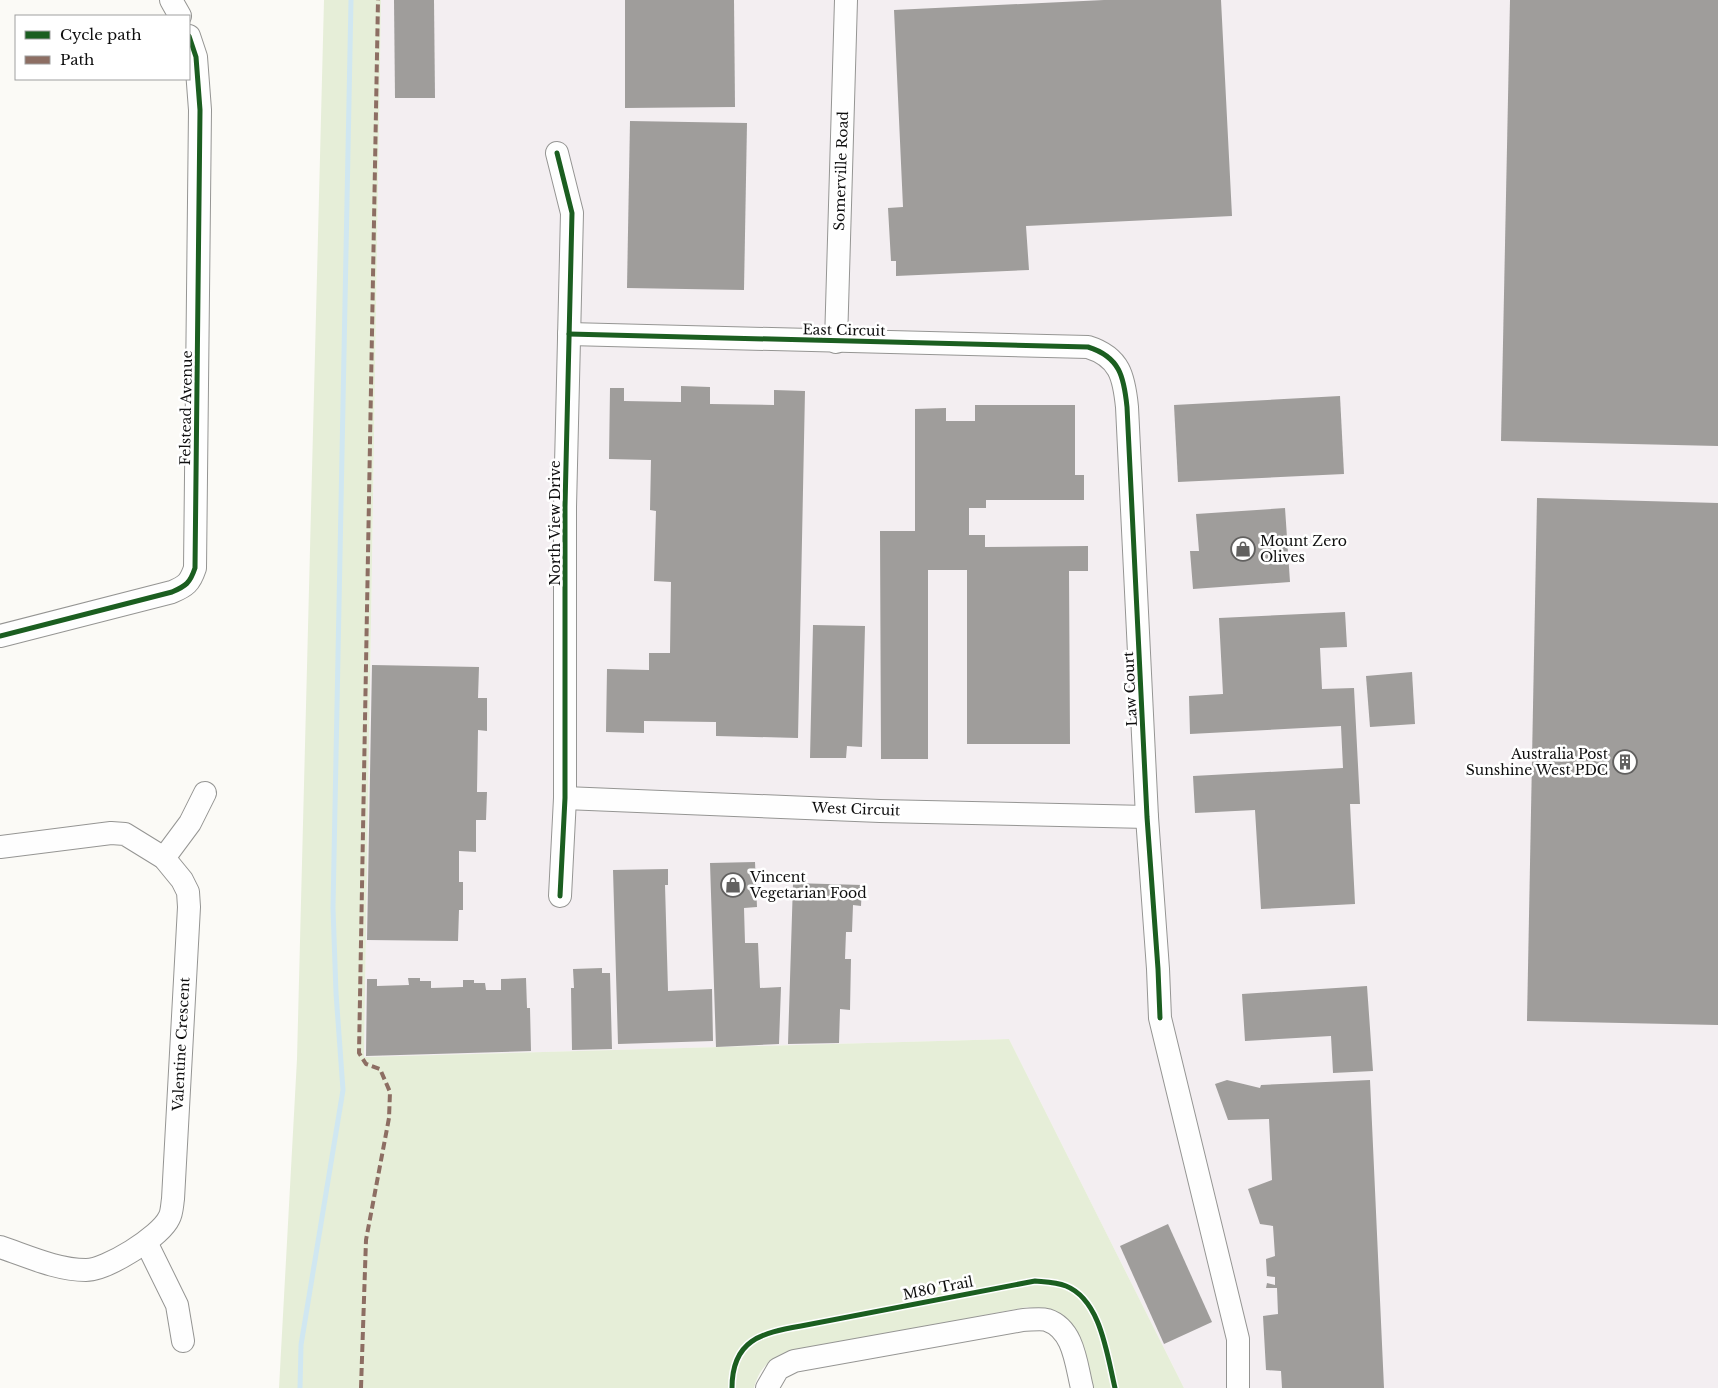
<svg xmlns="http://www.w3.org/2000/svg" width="1718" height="1388" font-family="'Libre Baskerville',serif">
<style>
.industrial{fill:#f3eef1}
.green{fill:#e6eed8}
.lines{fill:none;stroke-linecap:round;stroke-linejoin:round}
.stream{stroke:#d0e7f1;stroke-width:5}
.building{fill:#9f9d9b}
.minor-casing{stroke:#959593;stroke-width:24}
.minor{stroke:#fefefe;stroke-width:22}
.quiet{stroke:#8d6e63;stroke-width:4;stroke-dasharray:8 4;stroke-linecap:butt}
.cycleway-casing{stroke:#fff;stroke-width:8}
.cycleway{stroke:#1b5e20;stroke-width:5}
.labels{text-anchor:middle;stroke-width:5;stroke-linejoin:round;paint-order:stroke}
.street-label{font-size:14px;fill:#0f0f0f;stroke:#fff}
.poi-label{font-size:14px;fill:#0f0f0f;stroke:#fff;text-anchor:start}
</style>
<rect width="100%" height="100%" fill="#fbfaf6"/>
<polygon class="industrial" points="381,0 1718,0 1718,1388 1184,1388 1009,1039 364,1057"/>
<path class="green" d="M324 0H381L364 1057 1009 1039 1184 1388H1092L1046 1310 1027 1307 791 1352C770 1359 760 1366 754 1388H279L297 1059Z"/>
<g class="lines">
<polyline class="stream" points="300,1388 301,1345 343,1090 336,993 333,908 351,0"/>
</g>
<g class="building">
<polygon points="394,0 434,0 435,98 395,98"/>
<polygon points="625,0 734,0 735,107 625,108"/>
<polygon points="1104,0 1221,0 1232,216 1026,226 1029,270 896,276 896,261 891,261 888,208 903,207 894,10"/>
<polygon points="1510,0 1718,0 1718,446 1501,441"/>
<polygon points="630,121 747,123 744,290 627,288"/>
<polygon points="681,386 710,387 710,404 774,405 774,390 805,391 798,738 716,736 716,722 644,721 644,733 606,732 607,669 649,670 649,653 670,653 671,582 654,581 656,511 650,510 651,460 609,459 610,388 624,388 624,401 681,402"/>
<polygon points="1340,396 1344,474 1178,482 1174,405"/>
<polygon points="975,405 1075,405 1075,475 1084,475 1084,500 986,500 986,508 969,508 969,535 985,535 985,547 1088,546 1088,571 1069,571 1070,744 967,744 967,570 928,570 928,759 881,759 880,531 915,531 915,409 946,408 946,421 975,421"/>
<polygon points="1537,498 1718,503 1718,1025 1527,1021"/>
<polygon points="1285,508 1290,582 1193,589 1190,551 1199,551 1196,514"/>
<polygon points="1345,612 1347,647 1320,648 1322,689 1354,688 1360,804 1350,804 1355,904 1261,909 1255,810 1195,813 1193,776 1343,768 1341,726 1190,734 1189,696 1223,694 1219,618"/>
<polygon points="813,625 865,626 862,747 847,746 846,758 810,758"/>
<polygon points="372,665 479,667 478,698 487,698 487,731 478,730 477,792 487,792 486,820 476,820 476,852 459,851 459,882 463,882 463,910 459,910 458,941 367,940"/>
<polygon points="1412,672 1415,724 1370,727 1366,676"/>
<polygon points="755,862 757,907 744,908 745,943 758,943 760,988 781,987 779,1044 716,1047 710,863"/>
<polygon points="668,869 668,885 665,885 668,991 712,989 713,1041 618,1044 613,870"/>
<polygon points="793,883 862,885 861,906 853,905 852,932 846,932 845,959 851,959 850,1010 840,1009 839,1043 788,1044"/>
<polygon points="602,968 602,973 610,973 612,1049 572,1050 571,988 574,988 573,969"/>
<polygon points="408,978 420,978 420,981 431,981 431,988 463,987 463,980 474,980 474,983 485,983 486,990 501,990 501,979 526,978 527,1008 530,1008 531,1051 366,1056 367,979 377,979 377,986 409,985"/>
<polygon points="1367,986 1373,1071 1333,1073 1331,1036 1245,1041 1242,994"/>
<polygon points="1227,1080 1260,1088 1261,1085 1370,1080 1384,1388 1282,1388 1281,1371 1266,1370 1263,1316 1278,1314 1277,1288 1266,1288 1267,1283 1275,1285 1275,1277 1267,1276 1266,1259 1275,1256 1273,1226 1260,1224 1248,1189 1272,1180 1269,1119 1228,1120 1215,1084"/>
<polygon points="1168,1224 1212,1322 1164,1344 1120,1246"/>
</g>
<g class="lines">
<g class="minor-casing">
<g id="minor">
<polyline points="171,0 180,16"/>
<polyline points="557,153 572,213 565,507 565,798 560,896"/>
<path d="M569 334 1088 347C1120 357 1124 377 1127 407L1147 817 1158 969 1160 1018 1238 1339V1388"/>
<polyline points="836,342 846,0"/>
<path d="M0 636 172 592C186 586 190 583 195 568L200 110 196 57 189 36"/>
<polyline points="565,798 880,811 1147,817"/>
<path d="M0 847 111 833 125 834 164 858 182 880 188 892 189 907 173 1199C172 1205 172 1213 169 1218 160 1237 106 1270 86 1270 57 1270 27 1256 0 1247"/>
<polyline points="164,858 190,823 205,793"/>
<polyline points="146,1242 177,1305 183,1341"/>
<path d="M767 1388 778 1369 794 1361 1023 1320C1030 1320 1040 1318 1047 1320 1074 1329 1076 1364 1082 1388"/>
</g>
</g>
<use href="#minor" class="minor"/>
<polyline class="quiet" points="361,1388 366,1240 389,1118 390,1092 380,1069 366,1064 359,1053 378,0"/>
<g class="cycleway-casing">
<g id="cycleway">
<polyline points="557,153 572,213 565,507 565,798 560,896"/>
<path d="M569 334 1088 347C1120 357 1124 377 1127 407L1147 817 1158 969 1160 1018"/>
<path d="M0 636 172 592C186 586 190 583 195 568L200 110 196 57 189 36"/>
<path d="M732 1388C732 1340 761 1333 801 1326L1035 1281C1046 1282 1056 1282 1066 1286 1101 1300 1107 1355 1115 1388"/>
</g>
</g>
<use href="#cycleway" class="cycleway"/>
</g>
<defs>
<g id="shop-ring" transform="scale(1.25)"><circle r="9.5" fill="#fff" stroke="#626160" stroke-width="1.5"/><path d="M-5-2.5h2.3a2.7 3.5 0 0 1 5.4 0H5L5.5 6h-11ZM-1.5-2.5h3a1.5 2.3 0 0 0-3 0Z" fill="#626160"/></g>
<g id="building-ring" transform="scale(1.25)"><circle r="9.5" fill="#fff" stroke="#626160" stroke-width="1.5"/><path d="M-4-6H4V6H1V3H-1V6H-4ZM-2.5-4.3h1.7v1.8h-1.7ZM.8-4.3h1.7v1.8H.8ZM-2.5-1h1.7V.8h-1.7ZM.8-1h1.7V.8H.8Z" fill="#626160"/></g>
</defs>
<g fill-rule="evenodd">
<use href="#shop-ring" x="1243" y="549"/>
<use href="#building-ring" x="1625" y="762"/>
<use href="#shop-ring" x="733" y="885"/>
</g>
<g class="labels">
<g class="street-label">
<text transform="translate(841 171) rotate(-88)" y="5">Somerville Road</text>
<text transform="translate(844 330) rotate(1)" y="5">East Circuit</text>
<text transform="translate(186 408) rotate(-89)" y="5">Felstead Avenue</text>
<text transform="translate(555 523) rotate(-90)" y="5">North View Drive</text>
<text transform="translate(1130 689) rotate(-93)" y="5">Law Court</text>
<text transform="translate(856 809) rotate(2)" y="5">West Circuit</text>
<text transform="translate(181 1044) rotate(-87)" y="5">Valentine Crescent</text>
<text transform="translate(938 1288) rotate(-11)" y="5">M80 Trail</text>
</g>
<g class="poi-label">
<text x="1260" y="546">Mount Zero<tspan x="1260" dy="16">Olives</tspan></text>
<text x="1608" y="759" text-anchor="end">Australia Post<tspan x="1608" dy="16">Sunshine West PDC</tspan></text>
<text x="750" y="882">Vincent<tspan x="750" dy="16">Vegetarian Food</tspan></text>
</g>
</g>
<rect x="15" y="15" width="175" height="65" fill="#ffffff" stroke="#9f9f9f"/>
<rect x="25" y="31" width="25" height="8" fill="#1b5e20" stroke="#9f9f9f"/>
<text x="60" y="40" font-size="15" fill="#0f0f0f">Cycle path</text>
<rect x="25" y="56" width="25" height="8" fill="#8d6e63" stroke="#9f9f9f"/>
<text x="60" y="65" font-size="15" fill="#0f0f0f">Path</text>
</svg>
